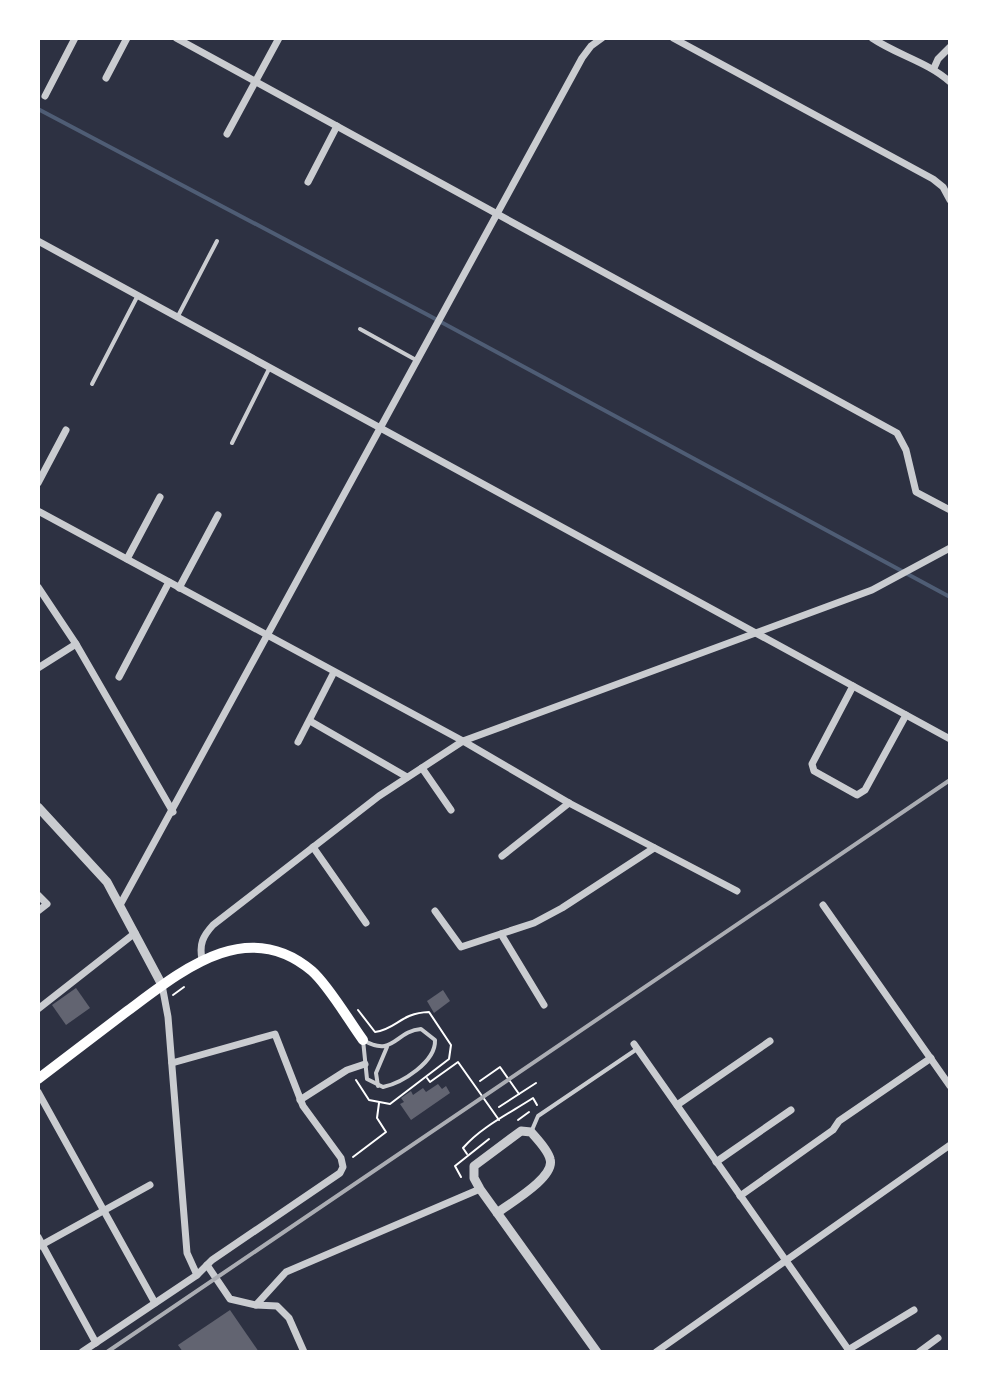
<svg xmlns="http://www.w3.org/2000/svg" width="988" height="1390" font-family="Commissioner,sans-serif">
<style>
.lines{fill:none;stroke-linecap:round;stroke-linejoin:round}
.stream{stroke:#4f5d75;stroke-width:4}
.building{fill:#626471}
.path{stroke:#fff;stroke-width:2}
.service{stroke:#caccd0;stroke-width:4}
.minor{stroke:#caccd0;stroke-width:7}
.tertiary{stroke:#caccd0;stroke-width:9}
.secondary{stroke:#fff;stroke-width:10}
.rail{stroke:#abadb3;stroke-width:4}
</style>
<rect width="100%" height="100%" fill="#2d3142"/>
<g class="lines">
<polyline class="stream" points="38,109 428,315 950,597"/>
</g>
<g class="building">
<polygon points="76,988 90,1008 66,1025 52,1005"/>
<polygon points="443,990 450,1001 434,1013 427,1001"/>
<polygon points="438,1084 442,1089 446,1086 450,1093 411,1120 400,1104 404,1102 401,1098 411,1091 413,1095 423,1088 426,1092"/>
<polygon points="230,1310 259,1352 183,1352 178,1345"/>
</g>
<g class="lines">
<g class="path">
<polyline points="173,995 184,987"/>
<polyline points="427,1078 430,1082 458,1062 499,1120"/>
<path d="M356 1080 369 1100 390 1104 449 1059 451 1045 429 1012C400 1013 397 1029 375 1032L358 1010"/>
<polyline points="480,1081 500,1067 519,1094"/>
<polyline points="499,1107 536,1083"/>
<polyline points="518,1120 529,1112"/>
<path d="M467 1154 463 1148C481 1127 510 1113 533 1098L537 1105"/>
<polyline points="353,1157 386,1132 377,1118 379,1103"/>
<polyline points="461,1177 455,1166 489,1139"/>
</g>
<g class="service">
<polyline points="178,316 217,241"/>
<polyline points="360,329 416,360"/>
<polyline points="92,384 137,297"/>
<polyline points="232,443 269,369"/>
<path d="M421 1029 435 1040C436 1062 402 1083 383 1087L367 1079 363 1040C394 1058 395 1031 421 1029Z"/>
<polyline points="378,1086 376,1073 387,1047"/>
<polyline points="532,1130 538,1116 637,1049"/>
</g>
<g class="minor">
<polyline points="176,38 897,433 906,450 916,492 950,510"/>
<polyline points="673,38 933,179 943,187 950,200"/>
<path d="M872 38C897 55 928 62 950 82"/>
<polyline points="934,68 938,59 950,47"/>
<polyline points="106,78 127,38"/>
<polyline points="45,96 75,38"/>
<polyline points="227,134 279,38"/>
<polyline points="308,182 337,126"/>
<polyline points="38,241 950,739"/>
<polyline points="38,483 66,430"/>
<polyline points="38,511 463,741 569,803 737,891"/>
<polyline points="127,559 160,497"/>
<polyline points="38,587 76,644 173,812"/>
<polyline points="179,588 218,515"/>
<polyline points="38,668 76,644"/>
<polyline points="119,677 169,582"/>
<polyline points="853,686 812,764 814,771 857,795 865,790 906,715"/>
<polyline points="310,721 407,777"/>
<polyline points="298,742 334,672"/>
<polyline points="422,768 451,810"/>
<polyline points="313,847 366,923"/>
<polyline points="502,856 569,803"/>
<polyline points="38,895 47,904 38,911"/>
<polyline points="120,905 582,58 591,46 602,38"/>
<polyline points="823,905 950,1086"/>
<polyline points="435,911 461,947 534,923 562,908 654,848"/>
<polyline points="501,934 544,1005"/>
<path d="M202 959C199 944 203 936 213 925L379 796 463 741 872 590 950 548"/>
<polyline points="162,985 168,1017 187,1253 197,1275"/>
<polyline points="38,1009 135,933"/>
<polyline points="634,1044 850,1352"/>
<polyline points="38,1092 155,1303"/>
<polyline points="300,1100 347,1070 365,1064"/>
<polyline points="677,1105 770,1041"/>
<polyline points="716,1162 791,1110"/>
<polyline points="740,1196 833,1130 839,1121 931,1058"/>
<polyline points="38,1237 96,1343"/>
<polyline points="38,1247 150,1185"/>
<polyline points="207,1265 230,1299 256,1305"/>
<polyline points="848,1350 914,1310"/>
<polyline points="82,1352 197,1275 212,1260 340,1173 343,1167 341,1158 303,1106 275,1034 172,1063"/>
<polyline points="304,1352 289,1318 277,1306 256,1305 286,1272 480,1189"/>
<polyline points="656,1352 950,1145"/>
<polyline points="919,1352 938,1338"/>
</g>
<g class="tertiary">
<polyline points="38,807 107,882 162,985"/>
<path d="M497 1213C510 1203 556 1177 550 1159 548 1150 537 1139 531 1132L521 1131 474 1166V1178L480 1189 597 1352"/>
</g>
<path class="secondary" d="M38 1079C67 1057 97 1034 126 1012 180 972 246 915 312 971 329 986 349 1021 363 1040"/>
<polyline class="rail" points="107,1352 950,780"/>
</g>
<rect width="988" height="1390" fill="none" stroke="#ffffff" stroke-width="80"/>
</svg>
